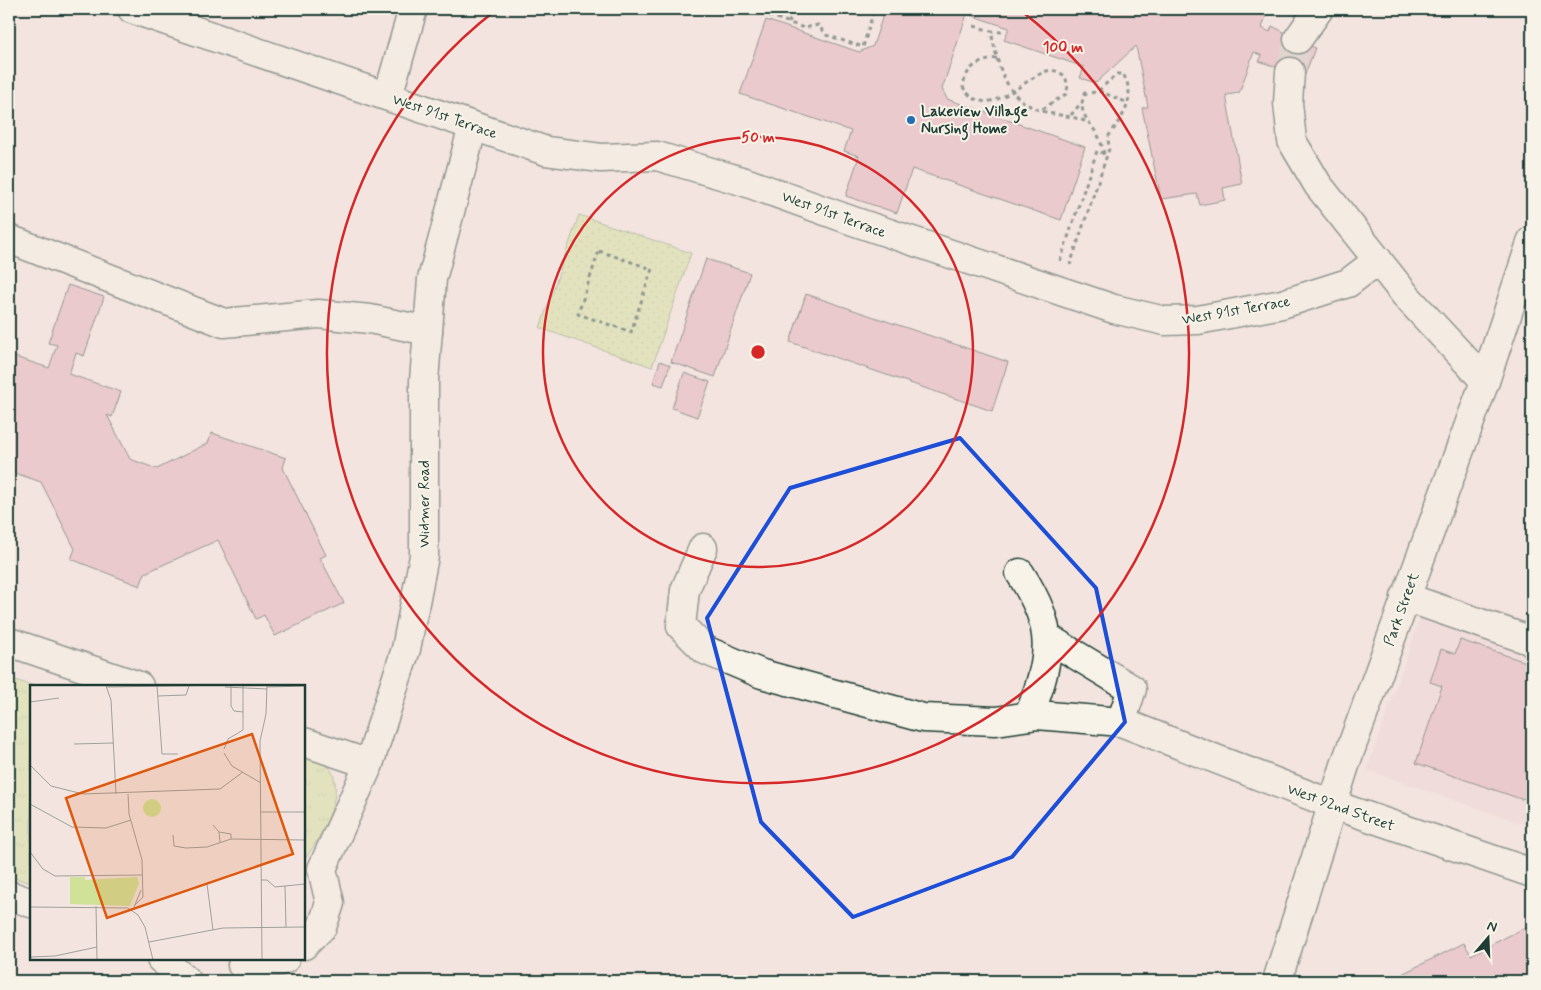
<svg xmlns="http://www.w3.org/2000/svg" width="1541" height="990" font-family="Mynerve,sans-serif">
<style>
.built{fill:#eed3d4}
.grass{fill:url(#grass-dots);stroke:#779066}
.park{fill:url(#park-tufts);stroke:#779066}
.building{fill:#e3aaba;stroke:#1f3d34}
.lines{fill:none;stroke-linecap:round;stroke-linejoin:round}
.minor-tunnel{stroke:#c9c3bd;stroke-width:28;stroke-dasharray:28 14;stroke-linecap:butt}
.minor-casing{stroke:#1f3d34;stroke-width:31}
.path{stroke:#1f3d34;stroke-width:3;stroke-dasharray:4 4;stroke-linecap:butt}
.minor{stroke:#f7f3e8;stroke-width:28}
.marked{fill:none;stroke:#1d4ed8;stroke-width:4;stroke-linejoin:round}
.ring{fill:none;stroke:#d62828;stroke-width:2.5}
.poi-dot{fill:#1f6fb2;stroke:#f7f3e8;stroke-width:2}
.labels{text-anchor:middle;stroke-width:4;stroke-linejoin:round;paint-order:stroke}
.poi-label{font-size:15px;font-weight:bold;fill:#1f3d34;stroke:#f7f3e8;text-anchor:start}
.street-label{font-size:15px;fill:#1f3d34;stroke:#f7f3e8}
.inset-road{fill:none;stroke:#9ea19b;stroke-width:1}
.view{fill:#de580e;fill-opacity:0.15;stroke:#de580e;stroke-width:2.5}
.inset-edge{fill:none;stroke:#1f3d34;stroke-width:2.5}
.centre{fill:#d62828;stroke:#f7f3e8;stroke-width:2.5}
.ring-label{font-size:15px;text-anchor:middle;font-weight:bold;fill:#d62828;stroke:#f7f3e8;stroke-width:4;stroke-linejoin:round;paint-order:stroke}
</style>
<defs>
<pattern id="grass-dots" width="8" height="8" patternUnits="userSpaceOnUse" patternTransform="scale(1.25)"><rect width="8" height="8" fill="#cfe297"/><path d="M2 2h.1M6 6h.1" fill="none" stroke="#b1c383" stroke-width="1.8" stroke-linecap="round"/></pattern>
<pattern id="park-tufts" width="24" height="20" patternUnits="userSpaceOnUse" patternTransform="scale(1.25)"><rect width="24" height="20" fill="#cfe297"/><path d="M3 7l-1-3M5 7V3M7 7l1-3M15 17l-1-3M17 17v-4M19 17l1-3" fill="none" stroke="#b1c383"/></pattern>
</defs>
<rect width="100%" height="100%" fill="#f3e4df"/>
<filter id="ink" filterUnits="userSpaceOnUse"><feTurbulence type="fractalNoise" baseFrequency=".02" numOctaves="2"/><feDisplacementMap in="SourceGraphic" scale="10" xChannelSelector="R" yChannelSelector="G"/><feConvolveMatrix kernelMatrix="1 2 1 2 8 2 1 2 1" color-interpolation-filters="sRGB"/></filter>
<g filter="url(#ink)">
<polygon class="built" points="1431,588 1532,624 1532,827 1367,770"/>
<polygon class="grass" points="579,215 691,253 652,367 540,328"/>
<g class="park">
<polygon points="9,678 34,686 31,686 31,883 9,876"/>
<path d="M304 755C313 758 325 762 331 770 346 794 319 841 304 860Z"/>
</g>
<g class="building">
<polygon points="885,9 1268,9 1262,28 1270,32 1272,26 1315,48 1304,77 1259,61 1262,56 1254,52 1239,93 1226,95 1242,184 1223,188 1225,200 1200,205 1197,194 1161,199 1142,108 1148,107 1136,46 1096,83 1080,78 1084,67 1004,40 1009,28 967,14 942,89 947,99 1085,147 1061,220 912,169 897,213 846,196 859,156 844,151 851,131 740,94 766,20 859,52 873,46"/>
<polygon points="706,259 750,273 715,377 671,362"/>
<polygon points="68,285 104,297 84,356 76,353 69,374 121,392 112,417 107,415 130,459 157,469 208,443 212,433 286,458 283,468 326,555 320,558 344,603 275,636 264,615 256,619 218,540 145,573 140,586 71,559 75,549 41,482 9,471 9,355 49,368 57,345 48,343"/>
<polygon points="806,294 1008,362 992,411 790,342"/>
<polygon points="660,361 670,365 663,386 653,383"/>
<polygon points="684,373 710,382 697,417 672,408"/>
<polygon points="1460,640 1532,664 1532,796 1521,799 1416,763 1442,686 1430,682 1441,649 1455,654"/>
<polygon points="1532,924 1532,981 1388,981 1464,943 1471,955"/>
</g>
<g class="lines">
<polyline class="minor-tunnel" points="1290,72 1298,39"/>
<g class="minor-casing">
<g id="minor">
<polyline points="132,9 546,151 601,158 657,156 745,182 853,221 1114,309 1165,321 1198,320 1282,304 1348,283 1378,260"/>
<polyline points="1298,39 1319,9"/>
<polyline points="1290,72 1288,103 1292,141 1318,185 1407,297 1485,381"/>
<polyline points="388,96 413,9"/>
<polyline points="9,239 224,323 318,314 370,319 428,331"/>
<polyline points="703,548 685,590 681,626 705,650 762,674 923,718 996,721 1037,715 1121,722 1334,805 1532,873"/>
<path d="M1020 573C1056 630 1052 655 1029 716"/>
<polyline points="1405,597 1532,641"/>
<polyline points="1048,638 1132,689 1121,722"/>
<polyline points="9,642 139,686"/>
<polyline points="304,742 369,764"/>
<polyline points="9,895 31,903"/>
<polyline points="304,945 322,927 330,903 322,869 369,764 406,649 424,556 424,381 432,279 473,126"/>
<polyline points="161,959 187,981"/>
<polyline points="242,965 281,961 285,959"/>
<polyline points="1277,981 1346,762 1485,381 1532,240"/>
</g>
</g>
<g class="path">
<polyline points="754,10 804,28 818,25 826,35 863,47 874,10 873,9"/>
<polyline points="789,23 794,9"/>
<polyline points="974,26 991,31"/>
<path d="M1002 32 991 31C998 65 1004 99 1042 111 1058 116 1071 115 1087 122"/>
<path d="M997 58C978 62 966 66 963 87 986 124 1022 79 1047 71 1054 69 1059 72 1065 76L1068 86 1066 94 1041 110"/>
<polyline points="1099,91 1128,103"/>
<polyline points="1084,95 1085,88"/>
<polyline points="1071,115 1081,103"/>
<path d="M1104 154C1102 146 1100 137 1095 131 1087 119 1078 111 1084 95L1098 91 1117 74H1123C1138 99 1122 117 1108 137L1109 149 1107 155"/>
<polygon points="599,251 652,269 631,332 578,314"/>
<polyline points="1060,261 1097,151 1107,155 1070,265"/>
</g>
<use href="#minor" class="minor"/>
</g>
</g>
<path d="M0 0H1541V990H0ZM960 438 1096 588 1125 722 1012 857 853 917 761 822 707 618 790 488Z" fill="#f3e4df" fill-opacity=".55" fill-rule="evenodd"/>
<path class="marked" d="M960 438 1096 588 1125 722 1012 857 853 917 761 822 707 618 790 488Z"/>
<g class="ring">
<circle cx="758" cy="352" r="215"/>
<path d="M1020 10A431 431 0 1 1 496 10"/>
</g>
<circle class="poi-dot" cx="911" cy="120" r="5"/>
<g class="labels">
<g class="poi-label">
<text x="921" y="116">Lakeview Village<tspan x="921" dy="17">Nursing Home</tspan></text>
</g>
<g class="street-label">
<text transform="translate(445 116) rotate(19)" y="5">West 91st Terrace</text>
<text transform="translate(834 214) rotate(20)" y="5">West 91st Terrace</text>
<text transform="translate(1236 310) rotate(-10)" y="5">West 91st Terrace</text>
<text transform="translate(424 504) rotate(-90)" y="5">Widmer Road</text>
<text transform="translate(1401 609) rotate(-70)" y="5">Park Street</text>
<text transform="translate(1341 807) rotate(20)" y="5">West 92nd Street</text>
</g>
</g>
<g transform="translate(30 685)">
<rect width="275" height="275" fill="#f3e4df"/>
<path d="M113 123a9 9 0 1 1 18 0a9 9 0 1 1-18 0Z" fill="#cfe297"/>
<path d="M40 192H55V195L107 192 109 198 100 221 40 219Z" fill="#cfe297"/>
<path class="inset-road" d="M76 1 81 15 86 109M127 1 132 69H148M201 1V21L204 26 213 27M77 2 199 0M195 2 237 4M237 2 275 1M128 11 156 10 159 1M0 17 29 13M44 59 84 58M194 64 198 54 213 45V0M194 68 202 81 231 98M0 80 21 101 53 109 190 104 213 87M98 109 99 129 112 175 113 212 105 220M0 119 42 142 76 143 101 135M230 127H275M183 140 189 147 190 157M189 147 201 149V154M143 150 144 161 156 163 177 162 201 154 275 155M0 167 13 184 25 191 112 190M231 195H237L245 202 275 199M177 199 183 245M255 201 256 242M66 221 67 275M0 222 98 223 108 230 115 242 123 275M104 222 111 205M119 257 193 243 275 242M0 272 25 271 67 262M232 275 230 56 236 29 237 0"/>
<path class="view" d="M222 49 263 169 77 233 36 113Z"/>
<rect width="275" height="275" class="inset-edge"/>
</g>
<circle cx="758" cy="352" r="8" class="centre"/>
<g class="ring-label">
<text x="1063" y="52">100 m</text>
<text x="758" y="142">50 m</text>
</g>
<rect width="1541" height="990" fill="none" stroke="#f7f3e8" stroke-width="30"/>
<rect x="15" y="15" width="1511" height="960" fill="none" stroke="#1f3d34" stroke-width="2" filter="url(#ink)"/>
<g transform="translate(1488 938) rotate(19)" stroke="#f7f3e8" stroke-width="4" paint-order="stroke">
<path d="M0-4L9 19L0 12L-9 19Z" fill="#1f3d34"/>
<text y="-8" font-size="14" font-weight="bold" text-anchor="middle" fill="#1f3d34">N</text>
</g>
</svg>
